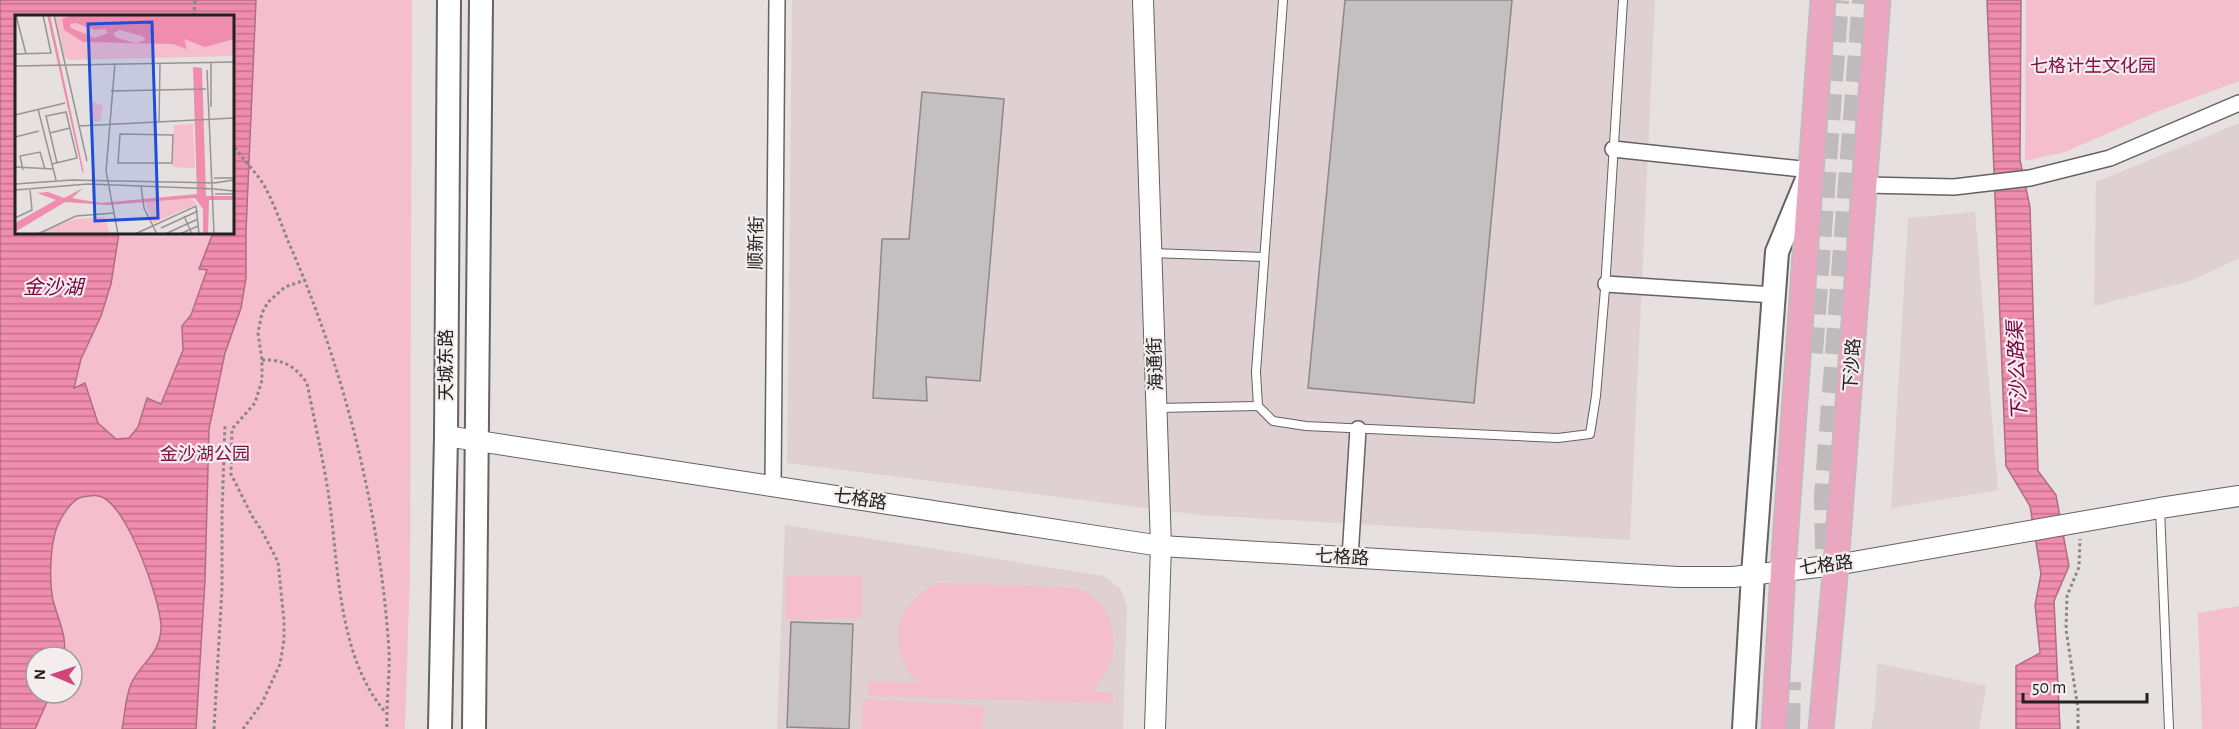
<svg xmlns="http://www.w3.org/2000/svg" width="2239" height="729" font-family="'Alegreya Sans','Noto Sans SC',sans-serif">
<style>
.built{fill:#ded0d3}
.green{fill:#f4becd;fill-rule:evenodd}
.water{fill:url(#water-rules);stroke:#b26c83;stroke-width:1.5;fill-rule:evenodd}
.building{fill:#c4bfc0;stroke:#8e888a;stroke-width:1.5}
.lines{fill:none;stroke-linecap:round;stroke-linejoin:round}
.trunk-tunnel{stroke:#bfbabb;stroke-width:26;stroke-dasharray:26 13;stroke-linecap:butt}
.service-casing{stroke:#666162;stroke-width:10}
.minor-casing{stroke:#666162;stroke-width:18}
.tertiary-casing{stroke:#666162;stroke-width:22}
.secondary-casing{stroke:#666162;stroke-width:26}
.primary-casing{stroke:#bdbcbc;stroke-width:27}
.path{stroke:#8a8687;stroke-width:3;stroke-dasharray:3 3;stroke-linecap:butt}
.service{stroke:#fff;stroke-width:8}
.minor{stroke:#fff;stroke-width:15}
.tertiary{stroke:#fff;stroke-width:20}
.secondary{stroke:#fff;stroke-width:22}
.primary{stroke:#eba7bf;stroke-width:24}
.labels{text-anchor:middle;stroke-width:4.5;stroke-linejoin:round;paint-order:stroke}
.park-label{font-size:18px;fill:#860e47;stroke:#f3edee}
.street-label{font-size:18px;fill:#232121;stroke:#f3edee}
.water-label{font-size:20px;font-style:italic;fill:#7d003f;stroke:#f3edee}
.inset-road{fill:none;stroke:#989494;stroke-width:1.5}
.view{fill:#1d4ed8;fill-opacity:0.15;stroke:#1d4ed8;stroke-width:3}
.inset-edge{fill:none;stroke:#232121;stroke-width:3}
</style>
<defs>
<pattern id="water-rules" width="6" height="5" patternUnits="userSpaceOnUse" patternTransform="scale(1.5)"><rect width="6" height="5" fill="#f08cad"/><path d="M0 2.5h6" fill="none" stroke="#c2728c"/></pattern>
</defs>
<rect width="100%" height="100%" fill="#e6e0e1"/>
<g class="built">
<polygon points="792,0 1655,0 1630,540 1200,515 787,463"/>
<polygon points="2239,123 2239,258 2193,280 2094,306 2096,182"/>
<polygon points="1975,212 1998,490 1891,508 1908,218"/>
<polygon points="785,525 1104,576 1120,588 1127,607 1123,729 777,729"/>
<polygon points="1877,663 1986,686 1979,729 1871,729 1875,706"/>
</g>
<g class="green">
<path d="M0 0H412L410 572 405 729H0ZM16 16H232V232H16ZM36 657H72V693H36Z"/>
<polygon points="2026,0 2239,0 2239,81 2156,112 2065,152 2025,161"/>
<polygon points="786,576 862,576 862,618 786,620"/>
<path d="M938 583 1077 588C1088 594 1100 601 1106 612 1114 627 1116 653 1108 668 1104 676 1097 684 1092 691L1113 693V703L868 696 869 681 917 683C911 674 904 665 901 655 890 622 910 597 938 583Z"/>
<polygon points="2239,606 2239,729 2202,729 2198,613"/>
<polygon points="863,699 984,706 983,729 862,729"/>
</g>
<g class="water">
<path d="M0 0H256L246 231V278L241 308 225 353 209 429 205 580 196 729H122C125 715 125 698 131 684 140 663 162 654 161 625 159 596 129 513 104 498 97 494 90 496 82 497 71 500 61 517 57 527 50 545 49 581 53 600 57 617 69 639 63 657H36V693H51L35 729H0ZM16 16H232V232L213 233 199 269 207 270 191 315 182 326 183 350 161 404 147 398 138 427 129 438 116 439 98 423 85 383 74 388 81 359 101 316 111 284 119 233 16 232Z"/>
<polygon points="1987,0 2021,0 2020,160 2030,207 2038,471 2056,495 2069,566 2054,601 2060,729 2016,729 2016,666 2040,653 2035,605 2041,574 2030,506 2006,466"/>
</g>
<g class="building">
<polygon points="1345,0 1512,0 1474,403 1308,388"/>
<polygon points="922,92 1004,99 980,381 926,377 927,401 873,398 882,239 909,239"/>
<polygon points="791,622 853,624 849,729 787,727"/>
</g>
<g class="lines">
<g class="trunk-tunnel">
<polyline points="1810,353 1836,0"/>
<polyline points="1828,549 1827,497 1865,0"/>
<polyline points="1787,729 1788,682"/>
</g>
<g class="service-casing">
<g id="service">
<polyline points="1283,0 1256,372 1258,406 1273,421 1306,426 1558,438 1590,434 1596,396 1605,289 1623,0"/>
<polyline points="1151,253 1264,257"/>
<polyline points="1158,408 1258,406"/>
<polyline points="2160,509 2169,729"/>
</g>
</g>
<g class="minor-casing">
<g id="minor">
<polyline points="1613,149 1811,170"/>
<polyline points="1866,185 1954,187 2030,178 2110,158 2239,103"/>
<polyline points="1606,284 1774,295"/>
<polyline points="773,486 777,0"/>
<polyline points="1350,558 1358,429"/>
</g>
</g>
<g class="tertiary-casing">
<g id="tertiary">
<polyline points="1143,0 1161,546 1155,729"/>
<polyline points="446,436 1161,546 1678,577 1733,577 1836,565 2160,508 2239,496"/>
</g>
</g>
<g class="secondary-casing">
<g id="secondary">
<polyline points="440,729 446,436 449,0"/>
<polyline points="474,729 481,0"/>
<polyline points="1744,729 1753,575 1777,252 1808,177"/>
</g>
</g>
<g class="primary-casing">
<g id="primary">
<polyline points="1774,729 1783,570 1823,0"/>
<polyline points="1821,729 1836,565 1878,0"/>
</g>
</g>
<g class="path">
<polyline points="194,16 195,0"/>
<path d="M232 142C241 159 256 171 265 187 274 204 281 223 288 241 345 370 380 511 389 651 390 677 386 703 387 729"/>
<path d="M262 360C283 359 295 366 307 383 314 419 322 454 328 491 339 562 336 655 386 713"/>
<polyline points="214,729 222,588 222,514 225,424"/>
<polyline points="243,729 262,703 280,664 284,640 284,621 278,562 262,531 252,516 231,474 232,429 255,403 262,380 262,360 258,333 262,313 268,302 285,287 305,280"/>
<polyline points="2078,729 2078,709 2066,629 2067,596 2079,567 2080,539"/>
</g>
<use href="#service" class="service"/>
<use href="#minor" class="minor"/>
<use href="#tertiary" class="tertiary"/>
<use href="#secondary" class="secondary"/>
<use href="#primary" class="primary"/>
</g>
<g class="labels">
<g class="park-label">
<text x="2093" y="72">七格计生文化园</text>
<text x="205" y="460">金沙湖公园</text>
</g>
<g class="street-label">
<text transform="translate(756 243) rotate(-89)" y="6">顺新街</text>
<text transform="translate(1155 364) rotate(-92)" y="6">海通街</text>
<text transform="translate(446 365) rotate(-90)" y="6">天城东路</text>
<text transform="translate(1852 365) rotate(-86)" y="6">下沙路</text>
<text transform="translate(860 499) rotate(9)" y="6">七格路</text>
<text transform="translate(1342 557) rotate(3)" y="6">七格路</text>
<text transform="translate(1826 565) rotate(-7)" y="6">七格路</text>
</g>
<g class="water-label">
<text x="53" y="294">金沙湖</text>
<text transform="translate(2017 371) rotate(-93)" y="7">下沙公路渠</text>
</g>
</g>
<g transform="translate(15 15)">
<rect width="219" height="219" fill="#e6e0e1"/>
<path d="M40 0H219V41L55 45 49 41ZM75 85 88 91 86 106 78 107ZM178 109 180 153 157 152 159 110ZM177 184 182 189 138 208 129 185ZM90 202 95 219H18L60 204Z" fill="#f4becd"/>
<path d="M32 0H35L69 158 67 156ZM56 0H219V24L190 32 169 24 172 34 157 29 68 27 49 15 47 4ZM61 8 80 15 90 14 93 18 80 23 56 13 55 9ZM104 15 127 21 131 25 121 28 102 23 98 19ZM178 52 187 53 191 181H219V185H194L193 219H188V194L180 183 93 190 50 187 0 217V208L41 185 22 178 33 177 49 183 68 173 57 183 86 188 182 179Z" fill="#f08cad" fill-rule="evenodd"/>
<path class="inset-road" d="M1 0 11 39M39 0 72 146M0 39 36 38 28 0M100 48 91 156 103 219M0 51 219 47M192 55 199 219M96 76 191 74M196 92V47M23 94 41 165M0 100 50 88M144 107 145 49M64 111 219 103M35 118 55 113M105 119 158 120 157 148H103ZM0 122 24 116M37 149 62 143 51 97 31 101 42 148M0 152 38 154M8 155 5 141 25 137 30 154M199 163H218M199 168 219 165M0 169 57 165 202 168M126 171 129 193 142 219M199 174 219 176M0 175 73 169 202 174M200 179H219M169 201 177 219M0 203 17 195 15 175M146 213 183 196M23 219 61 201 99 198M120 219 181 191 184 219M150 219 183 204M165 219 183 211"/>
<path class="view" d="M137 7 143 203 80 206 73 9Z"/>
<rect width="219" height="219" class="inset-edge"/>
</g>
<g transform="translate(54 675) rotate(272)"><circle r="28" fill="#f3edee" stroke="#a09b9c" stroke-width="1.5"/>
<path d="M0-4.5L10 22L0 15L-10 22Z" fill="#cf457c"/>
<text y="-9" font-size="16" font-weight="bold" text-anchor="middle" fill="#232121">N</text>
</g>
<path d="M2023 693v9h124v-9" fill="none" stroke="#232121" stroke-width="3"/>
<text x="2032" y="693" font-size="18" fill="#232121" stroke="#f3edee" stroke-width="4.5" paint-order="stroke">50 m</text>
</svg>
